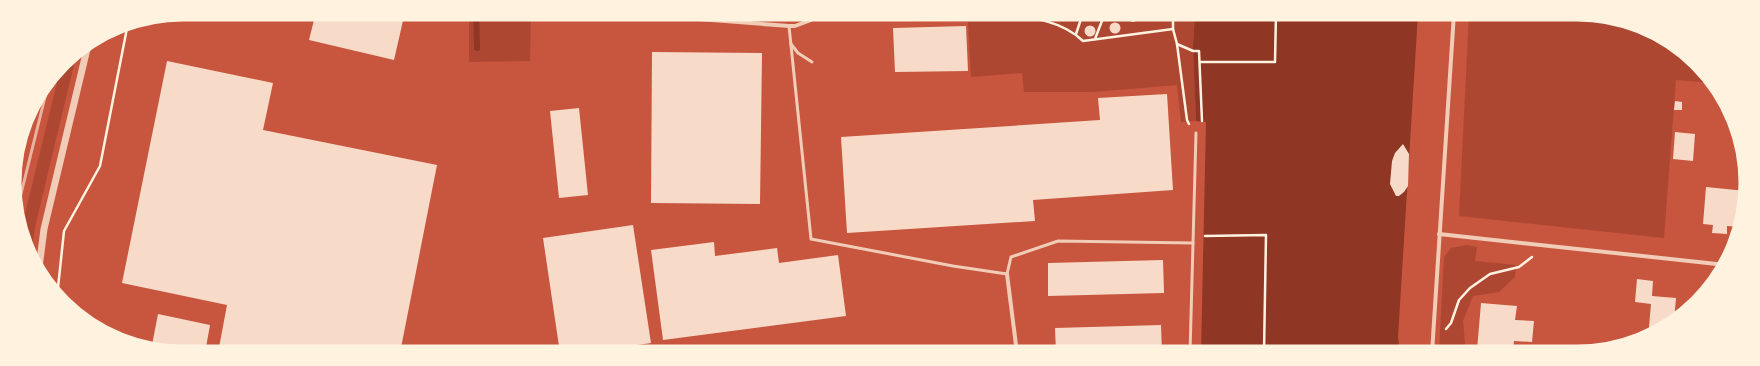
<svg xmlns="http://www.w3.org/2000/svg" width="1760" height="366" font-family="Karla,sans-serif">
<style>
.green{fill:#ae4732}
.water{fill:#8f3625}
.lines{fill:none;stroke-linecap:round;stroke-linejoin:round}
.stream{stroke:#8f3625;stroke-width:6}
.building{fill:#f7dbc8}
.path{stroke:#fff3e0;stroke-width:2.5}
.service{stroke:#f1ccb7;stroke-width:3}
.minor{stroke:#f1ccb7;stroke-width:4}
.tertiary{stroke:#f1ccb7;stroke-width:7}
.rail{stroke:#e9b49f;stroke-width:3}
.rim{fill:none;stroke:#fff3e0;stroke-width:5}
</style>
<rect width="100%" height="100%" fill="#c8553d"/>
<g class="green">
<polygon points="469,12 531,12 530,61 469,62"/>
<polygon points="906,13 1195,13 1193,47 1196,121 1181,122 1177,85 1093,92 1024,92 1022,73 971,77 968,22 904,21"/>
<polygon points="1469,13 1599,13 1662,35 1713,79 1715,83 1676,80 1664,238 1459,216"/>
<polygon points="77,52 35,227 31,255 21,238 20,234 62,62"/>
<polygon points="1467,245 1477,247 1475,261 1516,265 1515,277 1499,292 1473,296 1463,321 1466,354 1439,352 1444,257 1451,248"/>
</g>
<polygon class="water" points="1195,13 1418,13 1398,337 1400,353 1201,353 1206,122 1196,121 1193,47"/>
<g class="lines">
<polyline class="stream" points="476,12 477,48"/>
</g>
<g class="building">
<polygon points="316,12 405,12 394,60 309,40"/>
<circle cx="1133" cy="17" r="5"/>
<polygon points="1092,13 1103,13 1098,17 1094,17"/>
<circle cx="1115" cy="28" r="5.5"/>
<circle cx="1090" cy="31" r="5.5"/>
<polygon points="966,26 968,71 895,72 893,28"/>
<polygon points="652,52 762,53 760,204 651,203"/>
<polygon points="167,61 273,83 263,130 437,165 400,353 218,353 227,305 122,283"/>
<polygon points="1167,94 1173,190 1033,200 1035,221 847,233 841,137 1100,120 1098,98"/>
<polygon points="1675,101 1682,102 1682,110 1674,110"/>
<polygon points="579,108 588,195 559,198 550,111"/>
<polygon points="1675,132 1695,134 1693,161 1673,159"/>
<polygon points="1403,144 1409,154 1408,186 1404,192 1399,196 1396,196 1390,184 1392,161 1395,153"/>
<polygon points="1706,187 1746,191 1747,205 1740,227 1727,226 1727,234 1712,233 1713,225 1703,224"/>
<polygon points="633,225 651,343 583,353 560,353 543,238"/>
<polygon points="714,242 715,256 777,248 779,263 838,255 846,316 663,340 651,250"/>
<polygon points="1163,260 1164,293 1048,296 1048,263"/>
<polygon points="1637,279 1653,281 1652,296 1676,298 1674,321 1652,336 1648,338 1651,304 1635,302"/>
<polygon points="1481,303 1517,306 1515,320 1534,321 1532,342 1514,341 1513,353 1477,350"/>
<polygon points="158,314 210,325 205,353 161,353 151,350"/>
<polygon points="1161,325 1162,353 1056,353 1055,328"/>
</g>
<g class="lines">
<g class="path">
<path d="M993 13C1024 17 1059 18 1083 41L1173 29 1177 44 1187 120 1189 124"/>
<polyline points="1173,13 1173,29"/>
<polyline points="1103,17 1111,13"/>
<polyline points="839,18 928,13"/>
<polyline points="824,19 839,18 847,13"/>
<polyline points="1076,34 1083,13"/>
<polyline points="1095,39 1105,13"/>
<polyline points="1177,44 1193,51 1199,51 1202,121"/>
<polyline points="1200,62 1275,62 1276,13"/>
<polyline points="1205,236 1266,235 1264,353"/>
<polyline points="57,297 64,231 100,166 128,23"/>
<polyline points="1446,329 1451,323 1459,300 1470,288 1490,274 1519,267 1532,257"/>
</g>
<g class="service">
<polyline points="789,26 811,239 953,266 1007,274 1011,257 1058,241 1193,243 1196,133"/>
<polyline points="791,44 798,53 812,62"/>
<polyline points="1190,353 1193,243"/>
</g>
<g class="minor">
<polyline points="641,12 646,15 789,26 795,26 811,20 814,13"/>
<polyline points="1439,234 1726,265"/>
<polyline points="1007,274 1017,353"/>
<polyline points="1432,353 1454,13"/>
</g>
<polyline class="tertiary" points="39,268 44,229 88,45"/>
<polyline class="rail" points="17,210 49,81"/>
</g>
<path d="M0 0H1760V366H0ZM183 19H1577A164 164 0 0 1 1741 183V183A164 164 0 0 1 1577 347H183A164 164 0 0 1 19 183V183A164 164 0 0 1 183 19Z" fill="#fff3e0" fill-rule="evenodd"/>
<path class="rim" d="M183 19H1577A164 164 0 0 1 1741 183V183A164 164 0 0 1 1577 347H183A164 164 0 0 1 19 183V183A164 164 0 0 1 183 19Z"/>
</svg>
